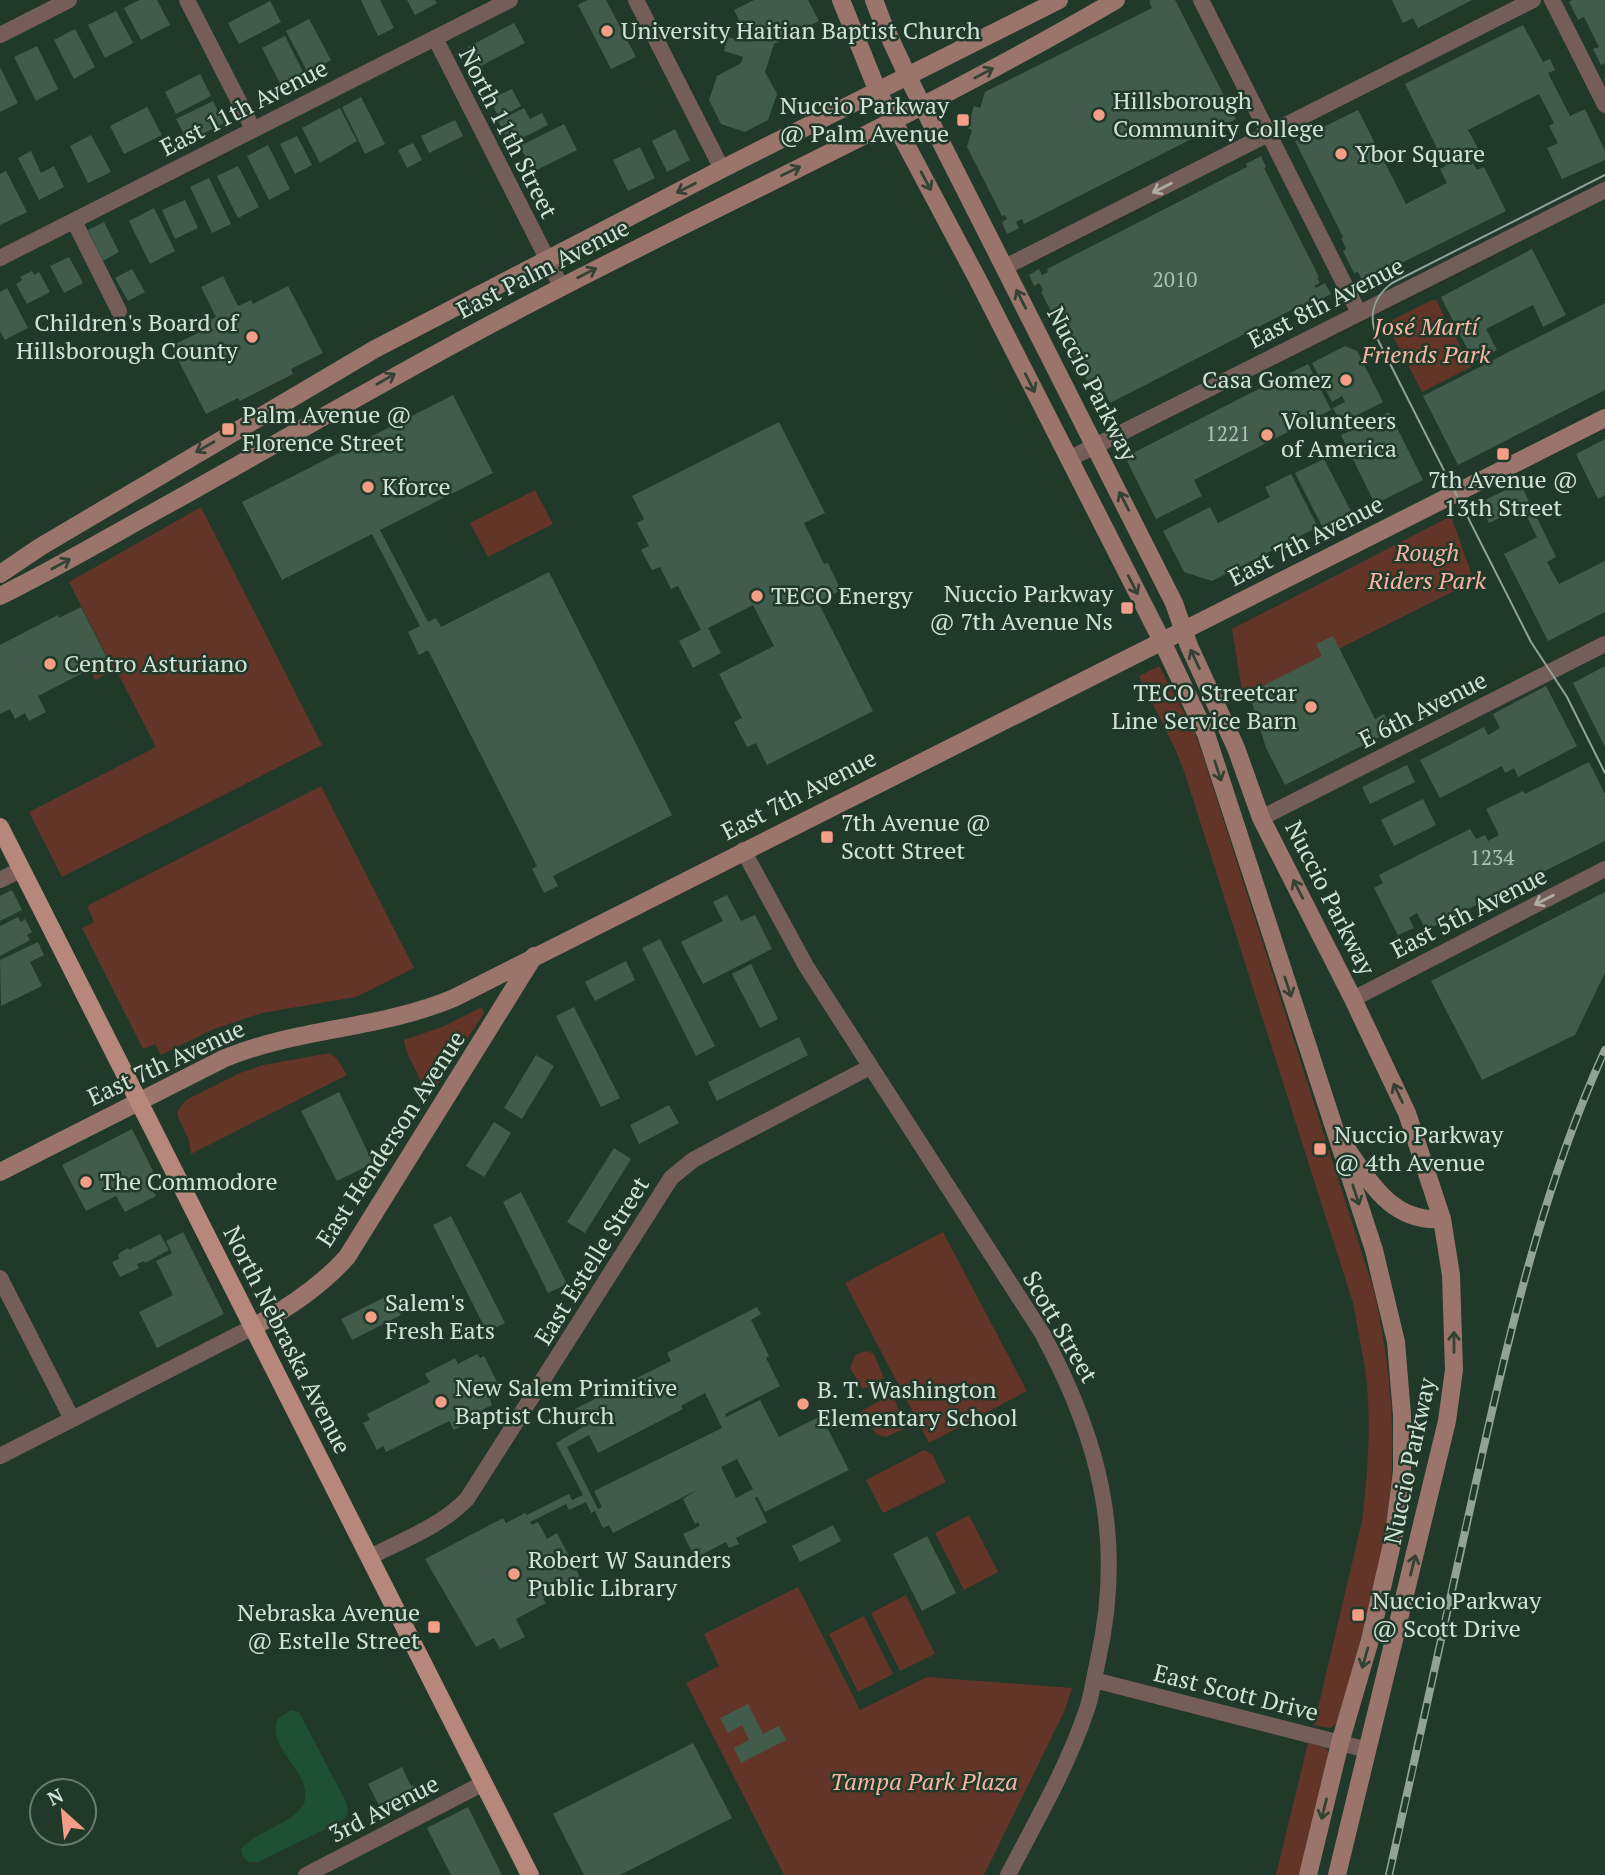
<svg xmlns="http://www.w3.org/2000/svg" width="1605" height="1875" font-family="'PT Serif',serif">
<style>
.green{fill:#633428}
.water{fill:#1e5133}
.building{fill:#425c4b;fill-rule:evenodd}
.lines{fill:none;stroke-linecap:round;stroke-linejoin:round}
.street{stroke:#765e58;stroke-width:16}
.secondary{stroke:#9b756c;stroke-width:18}
.primary{stroke:#b7877b;stroke-width:18}
.tram{stroke:#91a397;stroke-width:2}
.rail-casing{stroke:#91a397;stroke-width:8}
.rail{stroke:#213929;stroke-width:5;stroke-dasharray:16;stroke-linecap:butt}
.oneway{stroke:#334233}
.oneway2{stroke:#aeada4}
.poi-dot{fill:#f49e88;stroke:#213929;stroke-width:2.5}
.labels{text-anchor:middle;stroke-width:5;stroke-linejoin:round;paint-order:stroke}
.number-label{font-size:21px;fill:#afc0b4}
.poi-label{font-size:24px;fill:#d3e2d7;stroke:#213929;text-anchor:start}
.street-label{font-size:24px;fill:#d3e2d7;stroke:#213929}
.park-label{font-size:24px;font-style:italic;fill:#f7b4a2;stroke:#213929}
</style>
<rect width="100%" height="100%" fill="#213929"/>
<g class="green">
<polygon points="1432,300 1436,300 1471,367 1422,392 1386,323"/>
<polygon points="535,490 553,524 488,557 470,523"/>
<polygon points="201,507 322,745 62,877 29,812 156,747 116,670 95,680 90,669 108,659 69,582"/>
<polygon points="1451,516 1474,581 1243,697 1232,629"/>
<path d="M1159 666 1195 733 1202 753 1374 1291C1387 1349 1394 1406 1392 1466 1389 1553 1359 1640 1338 1723L1330 1728 1314 1725 1362 1521C1368 1471 1372 1419 1365 1368 1361 1346 1357 1325 1353 1303L1184 771 1176 751 1139 676Z"/>
<polygon points="321,786 414,968 356,997 262,1013 214,1029 161,1055 155,1044 143,1049 82,928 94,922 87,906"/>
<polygon points="482,1007 484,1013 431,1095 426,1092 407,1053 404,1040 442,1027"/>
<polygon points="330,1053 338,1060 347,1075 191,1154 189,1140 178,1117 178,1110 186,1100 240,1073 263,1065"/>
<polygon points="943,1232 1027,1391 929,1443 845,1283"/>
<polygon points="867,1351 874,1354 884,1378 866,1388 862,1388 850,1368 855,1355"/>
<polygon points="892,1394 905,1425 904,1429 886,1437 877,1435 861,1411"/>
<polygon points="924,1450 932,1454 946,1482 883,1513 866,1480"/>
<polygon points="969,1515 998,1572 964,1590 935,1533"/>
<polygon points="798,1587 860,1710 927,1677 1072,1688 1065,1710 984,1875 784,1875 686,1683 719,1666 704,1634"/>
<polygon points="906,1595 935,1654 900,1671 871,1613"/>
<polygon points="864,1616 893,1674 858,1692 829,1634"/>
<polygon points="1308,1743 1326,1748 1329,1753 1301,1875 1276,1875"/>
</g>
<path class="water" d="M291 1710 299 1712 346 1802 348 1812 345 1818 336 1824 258 1862H248L242 1855 241 1849C255 1831 301 1821 305 1800 310 1769 268 1751 277 1720Z"/>
<g class="building">
<polygon points="139,0 157,0 170,25 141,40 124,8"/>
<polygon points="361,0 380,0 394,28 378,36"/>
<polygon points="407,0 435,0 437,3 415,15"/>
<polygon points="587,0 606,0 636,57 611,69 578,5"/>
<polygon points="754,0 808,0 819,21 774,44 765,72 777,94 768,120 745,132 721,124 709,100 717,76 741,63 743,57 724,51 728,37 747,42 748,38 734,10"/>
<polygon points="1151,0 1175,0 1236,119 1226,124 1225,122 1024,224 1022,219 1016,222 1019,228 1007,234 1002,222 1007,219 1005,215 1002,216 967,147 972,130 967,128 974,106 980,108 985,92 1152,8 1149,1"/>
<polygon points="1392,0 1472,0 1418,28 1413,18 1403,23"/>
<polygon points="1572,0 1605,0 1605,63 1601,65 1593,49 1599,47 1584,17 1578,20 1569,2"/>
<polygon points="270,1 281,22 239,44 228,23"/>
<polygon points="116,11 133,43 105,58 88,25"/>
<polygon points="309,19 331,60 308,73 286,31"/>
<polygon points="514,23 525,43 479,67 468,47"/>
<polygon points="1523,25 1543,62 1550,59 1555,70 1548,73 1570,116 1585,109 1605,151 1605,160 1562,179 1547,148 1558,143 1549,126 1554,123 1539,94 1468,130 1480,152 1470,158 1477,170 1484,167 1506,211 1363,282 1358,272 1354,273 1343,251 1346,249 1341,238 1343,237 1295,141 1358,110 1406,204 1447,183 1440,169 1446,166 1405,84"/>
<polygon points="75,29 95,67 74,79 54,40"/>
<polygon points="285,36 304,74 281,85 262,48"/>
<polygon points="37,46 58,89 36,101 14,57"/>
<polygon points="0,67 18,103 0,112"/>
<polygon points="200,74 211,96 176,114 165,92"/>
<polygon points="512,89 521,106 499,118 490,99"/>
<polygon points="361,97 385,144 365,154 342,107"/>
<polygon points="213,101 224,123 188,141 176,119"/>
<polygon points="147,107 162,135 124,154 110,126"/>
<polygon points="340,108 357,141 320,163 302,128"/>
<polygon points="524,108 530,119 542,113 548,125 510,144 498,121"/>
<polygon points="455,120 463,136 429,153 421,136"/>
<polygon points="564,124 577,150 533,172 520,146"/>
<polygon points="675,129 690,160 667,172 652,141"/>
<polygon points="91,135 111,172 88,183 70,146"/>
<polygon points="297,136 312,165 295,174 280,144"/>
<polygon points="413,143 422,160 407,168 398,150"/>
<polygon points="268,145 290,189 269,200 247,156"/>
<polygon points="640,147 655,178 628,191 613,160"/>
<polygon points="31,151 41,173 54,166 64,187 39,200 18,158"/>
<polygon points="1261,156 1266,167 1264,168 1319,277 1317,278 1320,283 1314,286 1316,288 1325,283 1331,294 1305,308 1303,304 1110,403 1104,391 1095,396 1041,292 1043,290 1039,283 1034,286 1029,275 1039,269 1042,275 1048,272 1047,269 1247,167 1246,164"/>
<polygon points="238,166 259,207 238,218 217,176"/>
<polygon points="6,171 27,212 0,225 0,174"/>
<polygon points="209,178 231,224 212,233 190,187"/>
<polygon points="185,200 198,228 175,239 162,210"/>
<polygon points="154,208 175,251 150,264 129,221"/>
<polygon points="104,222 119,252 103,261 88,230"/>
<polygon points="1532,249 1566,315 1543,327 1533,305 1486,329 1497,350 1474,362 1441,297"/>
<polygon points="69,257 83,283 64,293 50,266"/>
<polygon points="132,269 145,292 128,301 115,278"/>
<polygon points="32,271 34,275 39,272 50,292 27,304 16,284 22,280 20,277"/>
<polygon points="223,276 238,306 251,300 253,304 288,286 323,353 291,369 293,374 240,401 238,398 206,414 171,346 206,329 204,323 216,317 201,287"/>
<polygon points="7,288 28,328 5,340 0,331 0,292"/>
<polygon points="1605,303 1605,390 1458,465 1423,396"/>
<polygon points="1345,346 1357,351 1383,402 1341,423 1333,408 1345,402 1342,396 1332,402 1312,363"/>
<polygon points="1308,364 1331,410 1194,480 1202,496 1156,519 1125,457"/>
<polygon points="453,395 493,473 380,530 428,622 436,618 441,627 549,572 672,815 553,876 558,886 544,893 532,869 537,866 428,650 419,655 408,632 420,626 372,534 282,580 242,502"/>
<polygon points="1389,412 1423,480 1375,504 1341,435"/>
<polygon points="779,422 825,513 804,523 824,564 828,563 841,590 818,602 873,711 767,765 756,743 747,747 734,722 742,718 719,674 774,646 753,605 708,628 721,653 693,668 679,641 701,630 678,586 671,589 660,567 652,570 641,550 649,546 637,523 644,519 632,496"/>
<polygon points="1605,439 1605,495 1598,499 1576,454"/>
<polygon points="1324,459 1353,515 1324,530 1295,473"/>
<polygon points="1291,474 1318,527 1212,581 1184,572 1163,531 1210,507 1218,523 1270,497 1265,487"/>
<polygon points="1520,483 1556,557 1547,562 1559,584 1605,561 1605,612 1548,641 1504,554 1537,537 1522,507 1489,523 1483,511 1487,499"/>
<polygon points="81,607 108,660 38,696 46,712 29,721 25,713 15,719 10,709 0,714 0,645 58,615 59,618"/>
<polygon points="1333,636 1375,719 1384,714 1393,730 1285,785 1266,748 1249,693 1322,656 1316,644"/>
<polygon points="1605,666 1605,747 1573,683"/>
<polygon points="1546,686 1577,746 1518,777 1514,768 1505,773 1502,766 1440,798 1420,760 1484,727 1488,735 1500,728 1493,714"/>
<polygon points="1589,762 1605,794 1605,841 1426,930 1417,913 1409,918 1414,928 1398,935 1374,888 1383,883 1379,875 1470,829 1476,839 1485,835 1488,841 1499,835 1486,809 1523,791 1525,794"/>
<polygon points="1407,765 1415,782 1370,804 1362,787"/>
<polygon points="1423,799 1436,825 1394,846 1381,820"/>
<polygon points="12,890 22,910 0,921 0,896"/>
<polygon points="1605,892 1605,973 1575,1035 1482,1080 1431,981"/>
<polygon points="727,895 741,921 755,915 772,949 703,984 681,942 723,921 713,902"/>
<polygon points="18,917 21,922 25,919 32,932 27,935 30,940 0,956 0,926"/>
<polygon points="660,939 715,1046 696,1056 642,948"/>
<polygon points="38,942 44,955 30,962 42,986 1,1006 0,960"/>
<polygon points="626,961 635,980 595,1001 585,982"/>
<polygon points="751,964 778,1019 760,1028 732,974"/>
<polygon points="574,1007 620,1098 601,1107 556,1016"/>
<polygon points="799,1037 808,1055 717,1101 708,1082"/>
<polygon points="536,1055 554,1066 522,1119 504,1108"/>
<polygon points="339,1092 373,1163 337,1181 301,1111"/>
<polygon points="669,1105 679,1123 639,1144 630,1125"/>
<polygon points="494,1122 511,1133 484,1177 466,1166"/>
<polygon points="132,1129 155,1175 147,1179 156,1196 125,1212 116,1196 86,1211 62,1165"/>
<polygon points="614,1148 631,1159 585,1233 567,1222"/>
<polygon points="521,1192 567,1284 548,1293 503,1202"/>
<polygon points="451,1216 505,1323 487,1332 433,1225"/>
<polygon points="183,1232 224,1314 157,1348 139,1312 173,1295 156,1261 172,1253 166,1241"/>
<polygon points="160,1234 169,1250 145,1263 144,1261 137,1264 139,1268 120,1277 112,1262 119,1259 118,1255 121,1252 128,1248 129,1250"/>
<polygon points="391,1294 401,1315 352,1340 341,1319"/>
<path d="M757 1307 761 1314 751 1320 769 1356 766 1358 780 1386 725 1414 726 1417 760 1400 779 1437 821 1416 849 1470 765 1512 757 1496 755 1498 767 1522 736 1538 739 1544 729 1548 726 1542 695 1558 683 1534 700 1526 698 1522 695 1524 683 1499 697 1490 613 1533 609 1525 603 1528 595 1511 591 1513 586 1502 569 1510 566 1504 530 1522 532 1525 538 1522 547 1539 557 1533 581 1579 543 1599 546 1603 516 1619 525 1637 500 1649 494 1638 476 1647 425 1559 503 1518 506 1523 525 1513 527 1515 569 1494 572 1500 583 1495 556 1443 583 1427 575 1409 671 1361 667 1353ZM705 1393 722 1428 594 1491 602 1507 598 1509 567 1447 589 1435 598 1453 683 1409 681 1406ZM737 1459 753 1489 736 1498 721 1467Z"/>
<polygon points="477,1354 480,1358 484,1356 500,1388 493,1391 496,1396 490,1399 492,1405 482,1410 484,1414 454,1430 449,1421 386,1452 383,1446 377,1450 363,1423 370,1420 367,1414 430,1382 425,1374 455,1358 458,1364"/>
<polygon points="833,1525 841,1541 800,1562 792,1546"/>
<polygon points="927,1536 956,1593 922,1611 893,1554"/>
<polygon points="748,1704 763,1734 779,1726 786,1740 741,1763 734,1748 749,1740 742,1725 728,1733 720,1718"/>
<polygon points="693,1743 732,1818 620,1875 584,1875 553,1814"/>
<polygon points="402,1767 411,1786 414,1785 418,1793 382,1811 368,1784"/>
<polygon points="468,1807 502,1875 451,1875 427,1828"/>
</g>
<g class="lines">
<g class="street">
<polyline points="187,0 253,129"/>
<polyline points="636,0 722,169"/>
<polyline points="1201,0 1359,313"/>
<polyline points="1552,0 1605,105"/>
<polyline points="0,35 69,0"/>
<polyline points="435,38 561,286"/>
<polyline points="74,221 119,311"/>
<polyline points="0,258 510,0"/>
<polyline points="1005,267 1533,0"/>
<polyline points="1069,459 1605,190"/>
<polyline points="1261,818 1605,644"/>
<path d="M743 850 806 966 1042 1333C1100 1440 1125 1539 1098 1660 1094 1677 1092 1696 1086 1712 1066 1770 1036 1821 1008 1875"/>
<polyline points="0,880 22,869"/>
<polyline points="1353,999 1605,869"/>
<polyline points="0,1278 72,1419"/>
<polyline points="0,1456 253,1327"/>
<path d="M370 1557C403 1540 441 1526 467 1499L671 1178 693 1160 715 1148 870 1067"/>
<polyline points="1094,1680 1368,1750"/>
<polyline points="306,1875 484,1783"/>
</g>
<g class="secondary">
<polyline points="841,0 878,92 978,280 1162,641 1206,734 1374,1250 1396,1342 1402,1415 1402,1471 1394,1535 1370,1640 1340,1743 1308,1875"/>
<polyline points="874,0 882,21 908,77 1174,603 1189,646 1236,748 1261,818 1353,999 1407,1113 1442,1219 1451,1275 1454,1370 1447,1421 1337,1875"/>
<polyline points="0,574 40,547 375,349 722,169 1059,0"/>
<path d="M0 596C53 570 104 540 156 511 275 445 392 376 512 313 712 207 920 115 1116 0"/>
<path d="M1347 1149C1371 1184 1393 1223 1442 1219"/>
<path d="M0 1172 225 1058C299 1028 380 1029 454 998L1605 418"/>
<path d="M253 1327C288 1308 320 1287 347 1257L534 956"/>
</g>
<polyline class="primary" points="0,827 530,1875"/>
<path class="tram" d="M1605 175 1392 283C1372 298 1368 318 1378 340L1531 642 1567 697 1605 773"/>
<g class="rail-casing">
<path id="rail" d="M1389 1875C1421 1735 1450 1595 1482 1455 1513 1317 1546 1180 1605 1050"/>
</g>
<use href="#rail" class="rail"/>
</g>
<defs><path id="oneway-shaft" d="M-6 0H5M1.5-3L5.5 0L1.5 3" fill="none" stroke-width="1.6" stroke-linecap="round" stroke-linejoin="round" transform="scale(1.75)"/></defs>
<g class="oneway">
<use href="#oneway-shaft" transform="translate(984 73) rotate(-28)"/>
<use href="#oneway-shaft" transform="translate(791 171) rotate(-26)"/>
<use href="#oneway-shaft" transform="translate(926 181) rotate(62)"/>
<use href="#oneway-shaft" transform="translate(686 188) rotate(153)"/>
<use href="#oneway-shaft" transform="translate(587 273) rotate(-27)"/>
<use href="#oneway-shaft" transform="translate(1021 299) rotate(-117)"/>
<use href="#oneway-shaft" transform="translate(386 379) rotate(-30)"/>
<use href="#oneway-shaft" transform="translate(1030 383) rotate(63)"/>
<use href="#oneway-shaft" transform="translate(205 447) rotate(150)"/>
<use href="#oneway-shaft" transform="translate(1124 501) rotate(-117)"/>
<use href="#oneway-shaft" transform="translate(61 564) rotate(-29)"/>
<use href="#oneway-shaft" transform="translate(1133 585) rotate(63)"/>
<use href="#oneway-shaft" transform="translate(1195 659) rotate(-115)"/>
<use href="#oneway-shaft" transform="translate(1218 771) rotate(72)"/>
<use href="#oneway-shaft" transform="translate(1298 889) rotate(-117)"/>
<use href="#oneway-shaft" transform="translate(1288 987) rotate(72)"/>
<use href="#oneway-shaft" transform="translate(1398 1093) rotate(-115)"/>
<use href="#oneway-shaft" transform="translate(1356 1195) rotate(72)"/>
<use href="#oneway-shaft" transform="translate(1454 1342) rotate(-90)"/>
<use href="#oneway-shaft" transform="translate(1413 1565) rotate(-76)"/>
<use href="#oneway-shaft" transform="translate(1365 1658) rotate(106)"/>
<use href="#oneway-shaft" transform="translate(1324 1809) rotate(104)"/>
</g>
<g class="oneway2">
<use href="#oneway-shaft" transform="translate(1162 188) rotate(153)"/>
<use href="#oneway-shaft" transform="translate(1544 900) rotate(153)"/>
</g>
<g class="poi-dot">
<circle cx="607" cy="31" r="7"/>
<circle cx="1099" cy="115" r="7"/>
<rect x="956" y="113" width="14" height="14" rx="3.5"/>
<circle cx="1341" cy="154" r="7"/>
<circle cx="252" cy="337" r="7"/>
<circle cx="1346" cy="380" r="7"/>
<rect x="221" y="422" width="14" height="14" rx="3.5"/>
<circle cx="1267" cy="435" r="7"/>
<rect x="1496" y="447" width="14" height="14" rx="3.5"/>
<circle cx="368" cy="487" r="7"/>
<circle cx="757" cy="596" r="7"/>
<rect x="1120" y="601" width="14" height="14" rx="3.5"/>
<circle cx="50" cy="664" r="7"/>
<circle cx="1311" cy="707" r="7"/>
<rect x="820" y="830" width="14" height="14" rx="3.5"/>
<rect x="1313" y="1142" width="14" height="14" rx="3.5"/>
<circle cx="86" cy="1182" r="7"/>
<circle cx="371" cy="1317" r="7"/>
<circle cx="441" cy="1402" r="7"/>
<circle cx="803" cy="1404" r="7"/>
<circle cx="514" cy="1574" r="7"/>
<rect x="1351" y="1608" width="14" height="14" rx="3.5"/>
<rect x="427" y="1620" width="14" height="14" rx="3.5"/>
</g>
<g class="labels">
<g class="number-label">
<text x="1175" y="287">2010</text>
<text x="1228" y="441">1221</text>
<text x="1492" y="865">1234</text>
</g>
<g class="poi-label">
<text x="621" y="39">University Haitian Baptist Church</text>
<text x="1113" y="109">Hillsborough<tspan x="1113" dy="28">Community College</tspan></text>
<text x="949" y="114" text-anchor="end">Nuccio Parkway<tspan x="949" dy="28">@ Palm Avenue</tspan></text>
<text x="1355" y="162">Ybor Square</text>
<text x="238" y="331" text-anchor="end">Children's Board of<tspan x="238" dy="28">Hillsborough County</tspan></text>
<text x="1332" y="388" text-anchor="end">Casa Gomez</text>
<text x="242" y="423">Palm Avenue @<tspan x="242" dy="28">Florence Street</tspan></text>
<text x="1281" y="429">Volunteers<tspan x="1281" dy="28">of America</tspan></text>
<text x="1503" y="488" text-anchor="middle">7th Avenue @<tspan x="1503" dy="28">13th Street</tspan></text>
<text x="382" y="495">Kforce</text>
<text x="1113" y="602" text-anchor="end">Nuccio Parkway<tspan x="1113" dy="28">@ 7th Avenue Ns</tspan></text>
<text x="771" y="604">TECO Energy</text>
<text x="64" y="672">Centro Asturiano</text>
<text x="1297" y="701" text-anchor="end">TECO Streetcar<tspan x="1297" dy="28">Line Service Barn</tspan></text>
<text x="841" y="831">7th Avenue @<tspan x="841" dy="28">Scott Street</tspan></text>
<text x="1334" y="1143">Nuccio Parkway<tspan x="1334" dy="28">@ 4th Avenue</tspan></text>
<text x="100" y="1190">The Commodore</text>
<text x="385" y="1311">Salem's<tspan x="385" dy="28">Fresh Eats</tspan></text>
<text x="455" y="1396">New Salem Primitive<tspan x="455" dy="28">Baptist Church</tspan></text>
<text x="817" y="1398">B. T. Washington<tspan x="817" dy="28">Elementary School</tspan></text>
<text x="528" y="1568">Robert W Saunders<tspan x="528" dy="28">Public Library</tspan></text>
<text x="1372" y="1609">Nuccio Parkway<tspan x="1372" dy="28">@ Scott Drive</tspan></text>
<text x="420" y="1621" text-anchor="end">Nebraska Avenue<tspan x="420" dy="28">@ Estelle Street</tspan></text>
</g>
<g class="street-label">
<text transform="translate(244 108) rotate(-27)" y="8">East 11th Avenue</text>
<text transform="translate(508 133) rotate(63)" y="8">North 11th Street</text>
<text transform="translate(543 269) rotate(-27)" y="8">East Palm Avenue</text>
<text transform="translate(1326 303) rotate(-27)" y="8">East 8th Avenue</text>
<text transform="translate(1092 384) rotate(63)" y="8">Nuccio Parkway</text>
<text transform="translate(1306 541) rotate(-27)" y="8">East 7th Avenue</text>
<text transform="translate(1423 710) rotate(-27)" y="8">E 6th Avenue</text>
<text transform="translate(799 795) rotate(-27)" y="8">East 7th Avenue</text>
<text transform="translate(1330 898) rotate(63)" y="8">Nuccio Parkway</text>
<text transform="translate(1469 913) rotate(-27)" y="8">East 5th Avenue</text>
<text transform="translate(166 1063) rotate(-25)" y="8">East 7th Avenue</text>
<text transform="translate(391 1139) rotate(-57)" y="8">East Henderson Avenue</text>
<text transform="translate(592 1261) rotate(-58)" y="8">East Estelle Street</text>
<text transform="translate(1060 1327) rotate(60)" y="8">Scott Street</text>
<text transform="translate(287 1340) rotate(63)" y="8">North Nebraska Avenue</text>
<text transform="translate(1410 1461) rotate(-78)" y="8">Nuccio Parkway</text>
<text transform="translate(1236 1693) rotate(14)" y="8">East Scott Drive</text>
<text transform="translate(384 1809) rotate(-27)" y="8">3rd Avenue</text>
</g>
<g class="park-label">
<text x="1426" y="335">José Martí<tspan x="1426" dy="28">Friends Park</tspan></text>
<text x="1427" y="561">Rough<tspan x="1427" dy="28">Riders Park</tspan></text>
<text x="924" y="1790">Tampa Park Plaza</text>
</g>
</g>
<g transform="translate(63 1812) rotate(333)"><circle r="33" fill="#213929" stroke="#687d6f" stroke-width="2"/>
<path d="M0-5L12 26L0 18L-12 26Z" fill="#f49e88"/>
<text y="-10" font-size="19" font-weight="bold" text-anchor="middle" fill="#d3e2d7">N</text>
</g>
</svg>
